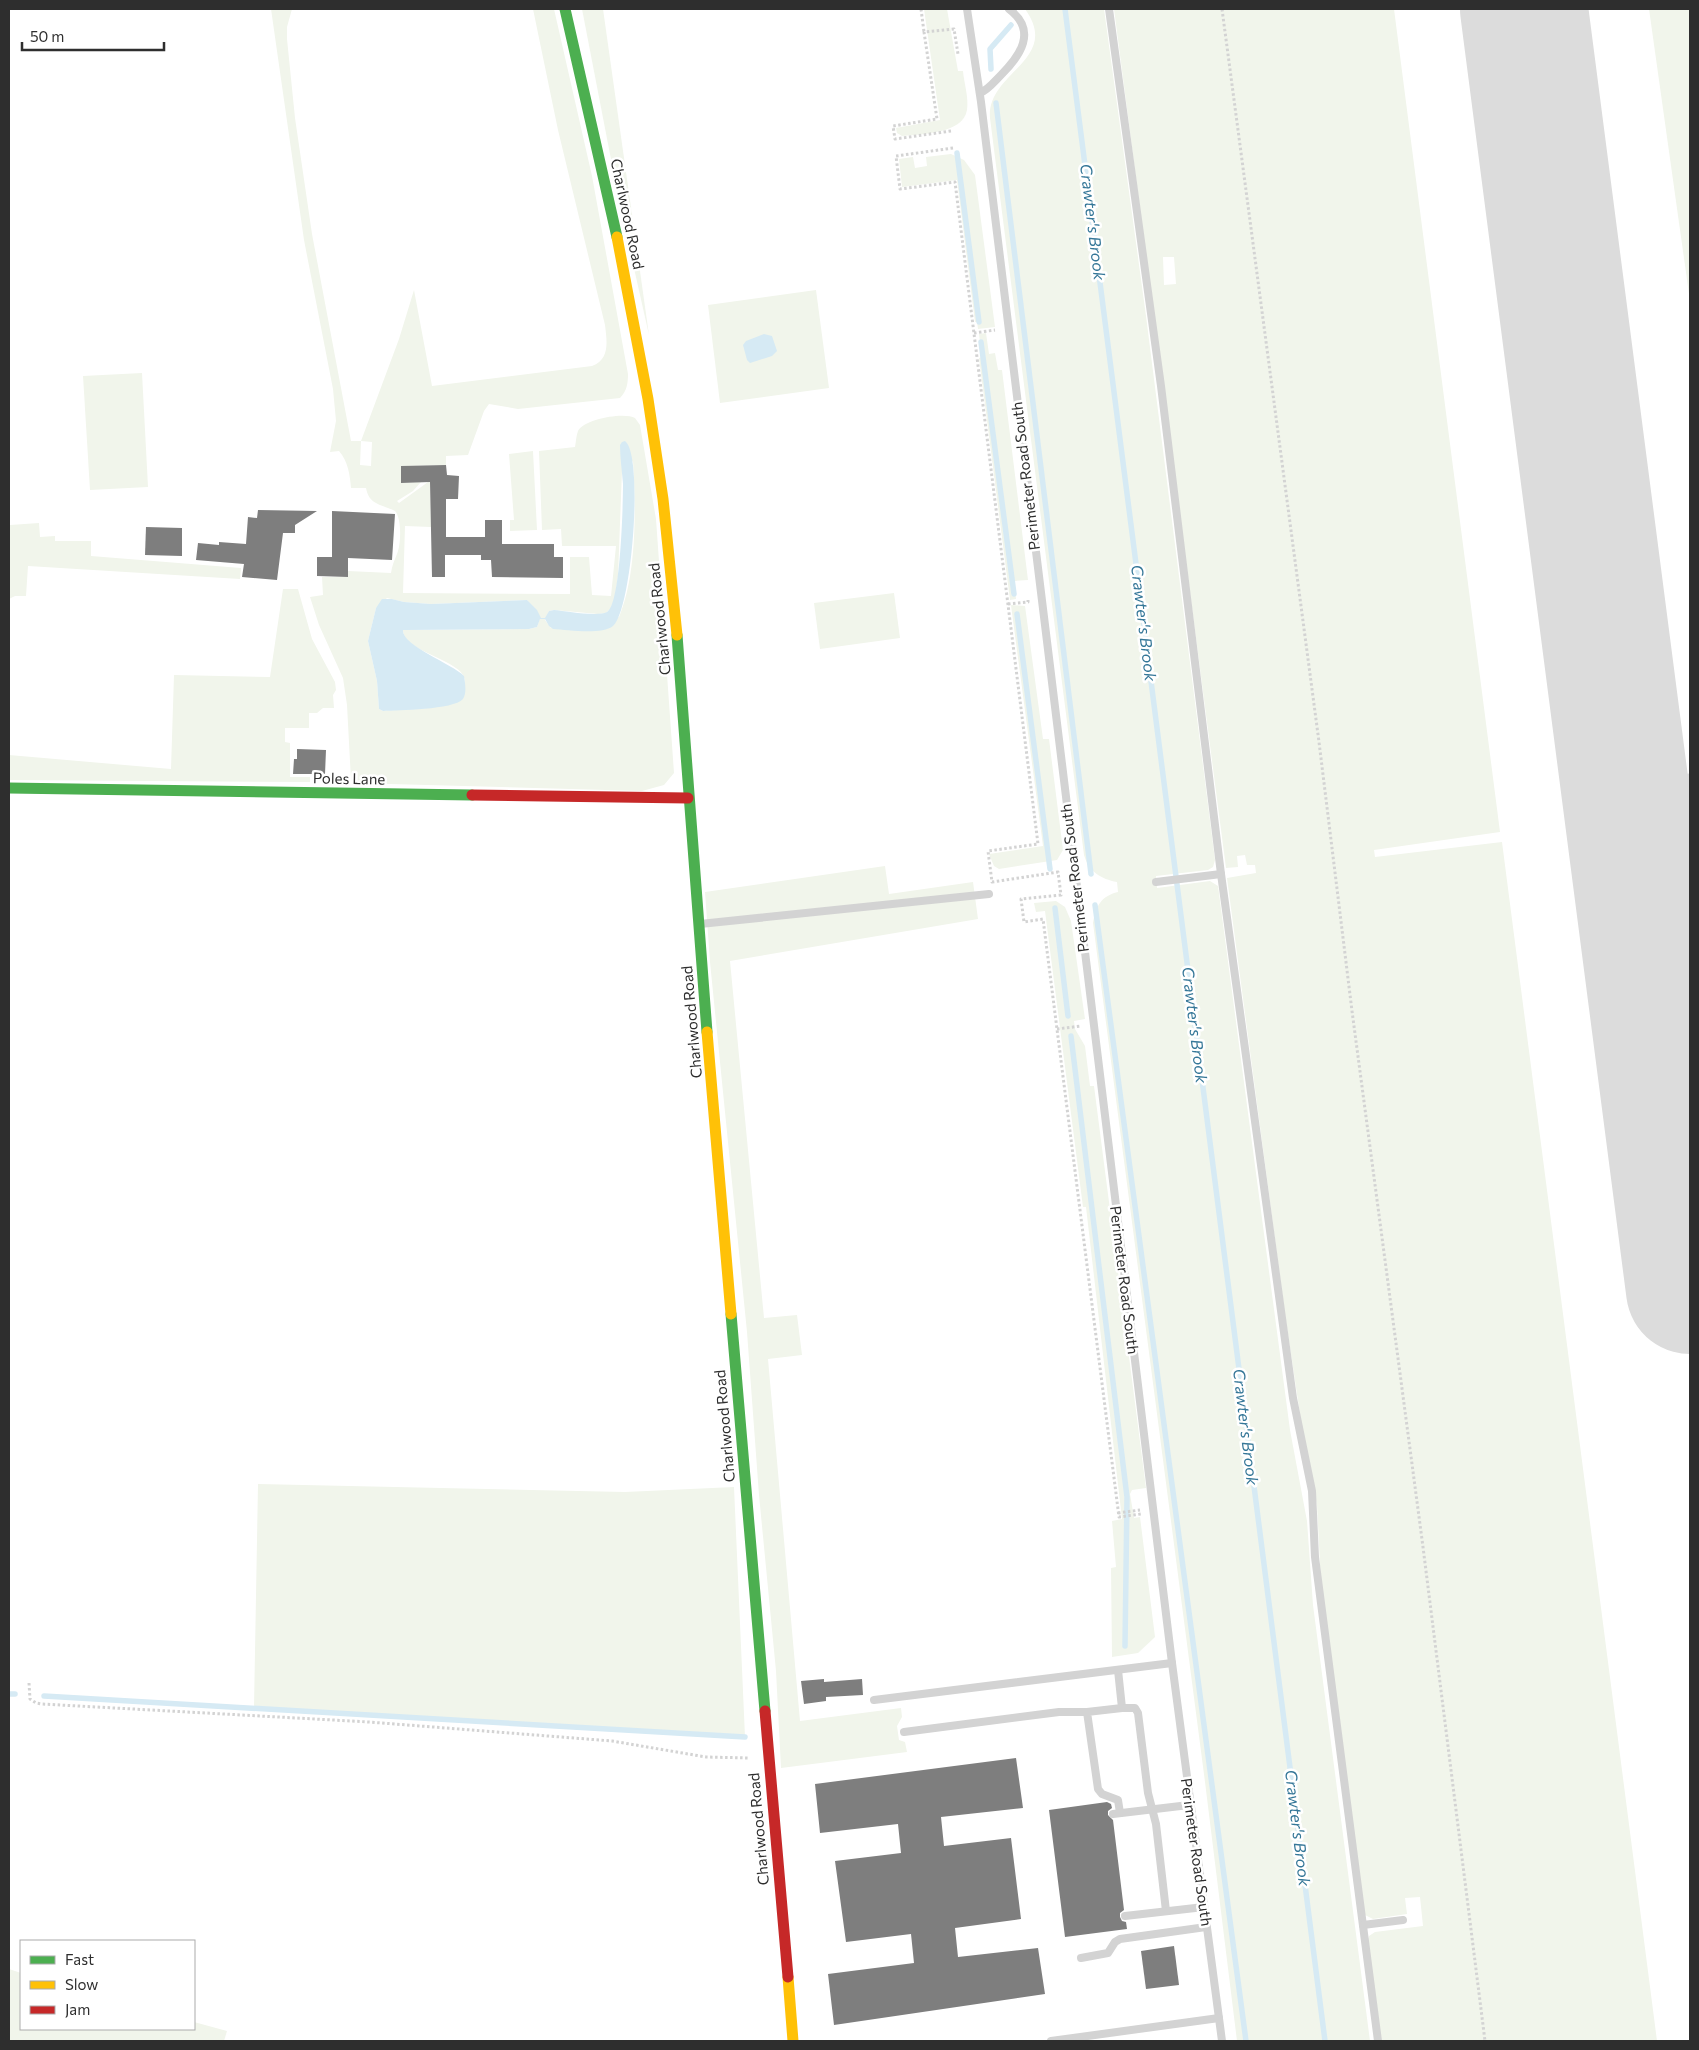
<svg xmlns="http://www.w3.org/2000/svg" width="1699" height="2050" font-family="Commissioner,sans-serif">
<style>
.green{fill:#f1f5eb;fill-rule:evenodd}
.water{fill:#d6eaf4}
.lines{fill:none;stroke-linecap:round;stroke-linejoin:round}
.stream{stroke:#d6eaf4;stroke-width:5.5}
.taxiway{stroke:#dcdcdc;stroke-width:51}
.runway{stroke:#dcdcdc;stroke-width:128}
.building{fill:#7e7e7e}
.path{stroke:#d3d3d3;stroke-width:3;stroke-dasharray:2.5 2.5;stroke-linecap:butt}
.lane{stroke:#d3d3d3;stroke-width:8}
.fast{stroke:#4caf50;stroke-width:11}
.slow{stroke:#ffc107;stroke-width:11}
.jam{stroke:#c62828;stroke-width:11}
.labels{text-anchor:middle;stroke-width:5;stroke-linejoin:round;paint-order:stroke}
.street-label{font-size:15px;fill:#2e2e2e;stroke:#fff}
.water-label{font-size:16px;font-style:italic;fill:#357798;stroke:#fff}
</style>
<rect width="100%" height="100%" fill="#fff"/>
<g class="green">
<path d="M271 9H292L287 27V39L295 118 312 234 351 441H361L399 339 414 290 432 386 592 366C610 359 607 342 605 325L558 130 533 9H554L592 176 628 374C628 383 627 391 620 398L518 409 489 404 484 411 468 455 446 456V465L401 466V483L421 482 413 491 397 501 399 503 428 482H430L431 527 405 526 403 593 570 594V557H589L592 595 611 596 616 546H562L561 529 542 530 539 451 575 447C576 442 576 436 578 431 584 419 624 412 635 418L640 425 656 519 674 773 664 785 642 791 353 783 351 780 347 705 343 678 319 625 310 597 323 595 322 577H348V571L391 573C392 566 394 561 397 554 401 545 402 518 395 511 381 504 369 505 366 488H351C350 475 348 461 339 451L330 452 336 421 333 389 304 240ZM361 441 372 442 371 466 360 465ZM633 461C636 507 637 575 619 617L551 628 545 620 549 611 554 610 598 614 606 613 614 605 618 576 622 471ZM387 598 404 602 431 604 527 600 540 618 537 627 529 629 403 630C402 650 454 659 463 675 466 680 465 689 464 694 441 712 411 708 383 711L379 709 377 681 368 641 376 608Z"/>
<polygon points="582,9 603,9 649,335 620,206"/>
<path d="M924 9H947L958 71H963C964 83 969 98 967 110 963 134 921 134 902 136L897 133 896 128 940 120Z"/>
<path d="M1025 9H1104L1146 316 1215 860 1213 867 1208 870 1156 876 1157 888 1210 881 1218 886 1290 1430 1307 1521 1313 1605 1370 2041H1237L1205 1782 1093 923C1096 906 1101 896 1118 892L1117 882C1101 879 1089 872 1084 855L990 118C986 72 1062 60 1025 9Z"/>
<path d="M1114 9H1394L1500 832 1374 850 1375 857 1502 842 1657 2041H1381L1368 1939 1369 1936 1375 1932 1423 1926 1420 1897 1405 1898 1407 1914 1373 1919 1365 1915 1364 1911 1321 1584 1317 1505 1303 1434 1285 1314 1227 878 1256 873 1255 865H1247L1245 855 1237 856 1238 867 1226 868ZM1163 257H1174L1176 284 1164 285Z"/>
<polygon points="1649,9 1690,9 1690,301"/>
<polygon points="951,154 964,160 975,175 995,327 978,329 977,322 975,322 957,180 902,187 899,159 913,157 915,168 927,166 926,157"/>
<polygon points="816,290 829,388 720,403 708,305"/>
<polygon points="986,333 989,354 995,353 998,370 1002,370 1028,580 1014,581 1016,599 1010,600 979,358 982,357 979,334"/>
<polygon points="142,373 148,487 90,490 83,376"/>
<polygon points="533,451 537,530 510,531 510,520 514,520 509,454"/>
<polygon points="9,508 10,525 39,523 40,537 55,536 55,541 91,541 91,556 241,568 240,579 28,566 26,596 15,596 9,599"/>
<polygon points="283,589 298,589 312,639 335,682 336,690 333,695 334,708 323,708 317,713 309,713 309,728 285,728 285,742 290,743 290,777 310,777 310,782 9,780 9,755 171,769 174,675 270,677"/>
<polygon points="894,593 900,638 820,649 814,603"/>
<polygon points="1011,605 1025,606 1043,739 1049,739 1063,850 1057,860 999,869 994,866 989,854 1043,846"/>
<polygon points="885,866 889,894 973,882 978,919 730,961 764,1318 797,1315 802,1355 768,1359 800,1721 901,1708 902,1717 897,1726 899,1740 905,1742 907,1752 781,1768 776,1671 759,1495 747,1332 710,962 705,892"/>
<polygon points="1056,901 1065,907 1071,921 1085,1019 1074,1021 1075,1029 1085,1046 1090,1086 1094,1086 1146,1488 1132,1490 1130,1494 1134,1518 1140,1517 1155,1637 1138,1653 1112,1657 1111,1568 1116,1567 1112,1521 1122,1519 1086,1207 1083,1207 1045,911 1036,912 1034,903"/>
<polygon points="258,1484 625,1492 734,1487 745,1737 254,1707"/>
<polygon points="9,1969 21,1973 21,2029 194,2029 194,2022 227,2031 224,2041 9,2041"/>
</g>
<g class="water">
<polygon points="764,334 772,336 777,351 772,356 750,363 747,360 743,345 746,341"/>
<path d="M625 441C644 455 632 610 613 626 602 635 568 630 553 629L549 626 545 619H540L537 627 529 629 403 630C401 645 452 664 464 676 465 682 467 693 463 699 453 710 398 710 383 711L379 709 377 681 368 641 376 608 382 599H392L404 602 431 604 527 600 537 610 541 618H545L549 611 554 610C566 611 597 617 607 612 621 605 623 502 623 484 622 471 620 458 620 445L622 442Z"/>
</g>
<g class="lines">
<g class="stream">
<polyline points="1065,9 1325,2041"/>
<polyline points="991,69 990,49 1011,25"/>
<polyline points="996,103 1091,874"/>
<polyline points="957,153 979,322"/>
<polyline points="981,342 1014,594"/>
<polyline points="1017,614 1050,869"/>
<polyline points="1095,905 1246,2041"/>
<polyline points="1055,908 1068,1016"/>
<polyline points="1071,1036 1127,1497 1125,1646"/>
<polyline points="9,1694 15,1694"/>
<polyline points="44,1696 745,1737"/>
</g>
<g class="taxiway">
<polyline points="1540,9 1542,95 1553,236"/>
<polyline points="1682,1256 1670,1087 1671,980 1690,799"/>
</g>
<polyline class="runway" points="1524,9 1690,1290"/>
</g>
<g class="building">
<polygon points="446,465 447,475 459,476 458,499 446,499 446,537 485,537 485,520 502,520 502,544 554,544 554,557 563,557 563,578 492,577 491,560 481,560 481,555 445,555 445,577 432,577 430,482 401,483 401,466"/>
<polygon points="258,510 317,511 295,525 295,533 283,533 277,580 242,577 244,564 196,560 198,543 219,545 219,542 246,544 248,517 257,518"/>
<polygon points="332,511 395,514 392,560 348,558 348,577 317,576 317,557 332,557"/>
<polygon points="146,527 182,528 182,556 145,555"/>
<polygon points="297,749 326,750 325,774 293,774 294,759 297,759"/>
<polygon points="824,1679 824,1682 862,1679 863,1695 826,1697 826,1701 804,1704 801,1681"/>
<polygon points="1016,1758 1023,1808 941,1817 944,1846 1011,1838 1021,1919 955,1928 958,1957 1038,1948 1045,1994 834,2025 828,1974 914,1963 911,1934 846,1942 835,1861 901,1853 898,1824 820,1833 815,1784"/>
<polygon points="1107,1802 1111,1804 1112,1808 1108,1811 1108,1815 1113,1820 1124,1910 1120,1913 1120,1917 1122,1921 1126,1922 1127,1929 1065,1937 1049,1810"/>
<polygon points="1174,1946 1179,1985 1146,1989 1141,1951"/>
</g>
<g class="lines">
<g class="path">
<polyline points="921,9 924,32"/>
<polyline points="1222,9 1319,742 1352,1011 1423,1547 1485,2041"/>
<polyline points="951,131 895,139 893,126 937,119 924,32 954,29 958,54"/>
<polyline points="953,148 896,156 900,189 955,182 1038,844 988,851 992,882 1058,872 1061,895 1021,899 1024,922 1043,919 1119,1517 1141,1514"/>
<polyline points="974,333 995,330"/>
<polyline points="1008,604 1028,602 1028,600"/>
<polyline points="1057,1029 1081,1026"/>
<polyline points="1118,1513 1140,1510"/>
<polyline points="29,1683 30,1699 36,1703 42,1704 369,1722 612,1741 706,1757 750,1758"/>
</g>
<g class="lane">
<polyline points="967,9 981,102 1172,1663 1222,2041"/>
<polyline points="1109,9 1161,386 1221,874 1293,1398 1312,1491 1315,1557 1378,2041"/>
<path d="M980 93C988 90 994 82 1001 75 1020 56 1038 31 1009 9"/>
<polyline points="1156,882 1221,874"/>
<polyline points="700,924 989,894"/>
<polyline points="1118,1670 1122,1708 1135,1708 1138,1713 1148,1793 1156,1824 1166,1911"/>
<polyline points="874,1700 1172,1663"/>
<polyline points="904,1732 1059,1712 1087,1712"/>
<polyline points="1120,1813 1118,1800 1102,1794 1098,1789 1087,1712 1122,1708"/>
<polyline points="1113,1814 1189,1805"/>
<polyline points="1125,1916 1204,1907"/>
<polyline points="1363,1925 1403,1920"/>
<polyline points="1081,1958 1108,1953 1115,1942 1120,1939 1206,1927"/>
<polyline points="1051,2041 1219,2018"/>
</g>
<g class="fast">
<polyline points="565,9 617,237"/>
<polyline points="677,635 707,1032"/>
<polyline points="9,788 472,795"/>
<polyline points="731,1314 765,1711"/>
</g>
<g class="slow">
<polyline points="617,237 648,399 663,499 677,635"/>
<polyline points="707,1032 731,1314"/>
<polyline points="788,1977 793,2041"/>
</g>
<g class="jam">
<polyline points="472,795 688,798"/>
<polyline points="765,1711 788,1977"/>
</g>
</g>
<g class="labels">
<g class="street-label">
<text transform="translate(627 214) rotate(78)" y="5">Charlwood Road</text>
<text transform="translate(1026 476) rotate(-97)" y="5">Perimeter Road South</text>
<text transform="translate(660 619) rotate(-96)" y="5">Charlwood Road</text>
<text transform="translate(349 779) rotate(1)" y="5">Poles Lane</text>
<text transform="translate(1075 878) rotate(-97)" y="5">Perimeter Road South</text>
<text transform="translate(692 1022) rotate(-95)" y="5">Charlwood Road</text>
<text transform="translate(1124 1280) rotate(83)" y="5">Perimeter Road South</text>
<text transform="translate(725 1426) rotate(-95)" y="5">Charlwood Road</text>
<text transform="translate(759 1829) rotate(-95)" y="5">Charlwood Road</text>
<text transform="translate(1196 1852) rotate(82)" y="5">Perimeter Road South</text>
</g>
<g class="water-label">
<text transform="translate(1093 222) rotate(83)" y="6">Crawter's Brook</text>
<text transform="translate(1144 623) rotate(83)" y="6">Crawter's Brook</text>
<text transform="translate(1195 1025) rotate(83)" y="6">Crawter's Brook</text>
<text transform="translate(1246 1427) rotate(83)" y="6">Crawter's Brook</text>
<text transform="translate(1298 1828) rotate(83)" y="6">Crawter's Brook</text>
</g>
</g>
<rect width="1699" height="2050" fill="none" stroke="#2e2e2e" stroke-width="20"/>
<rect x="20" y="1940" width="175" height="90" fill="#ffffff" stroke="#ababab"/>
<rect x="30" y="1956" width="25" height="8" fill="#4caf50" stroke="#ababab"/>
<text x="65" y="1965" font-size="15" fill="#2e2e2e">Fast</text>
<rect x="30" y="1981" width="25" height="8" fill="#ffc107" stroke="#ababab"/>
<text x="65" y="1990" font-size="15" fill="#2e2e2e">Slow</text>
<rect x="30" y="2006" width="25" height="8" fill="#c62828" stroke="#ababab"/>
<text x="65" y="2015" font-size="15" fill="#2e2e2e">Jam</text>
<path d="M22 42v8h142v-8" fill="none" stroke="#2e2e2e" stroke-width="2.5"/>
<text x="30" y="42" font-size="15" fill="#2e2e2e" stroke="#ffffff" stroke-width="4" paint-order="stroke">50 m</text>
</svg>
